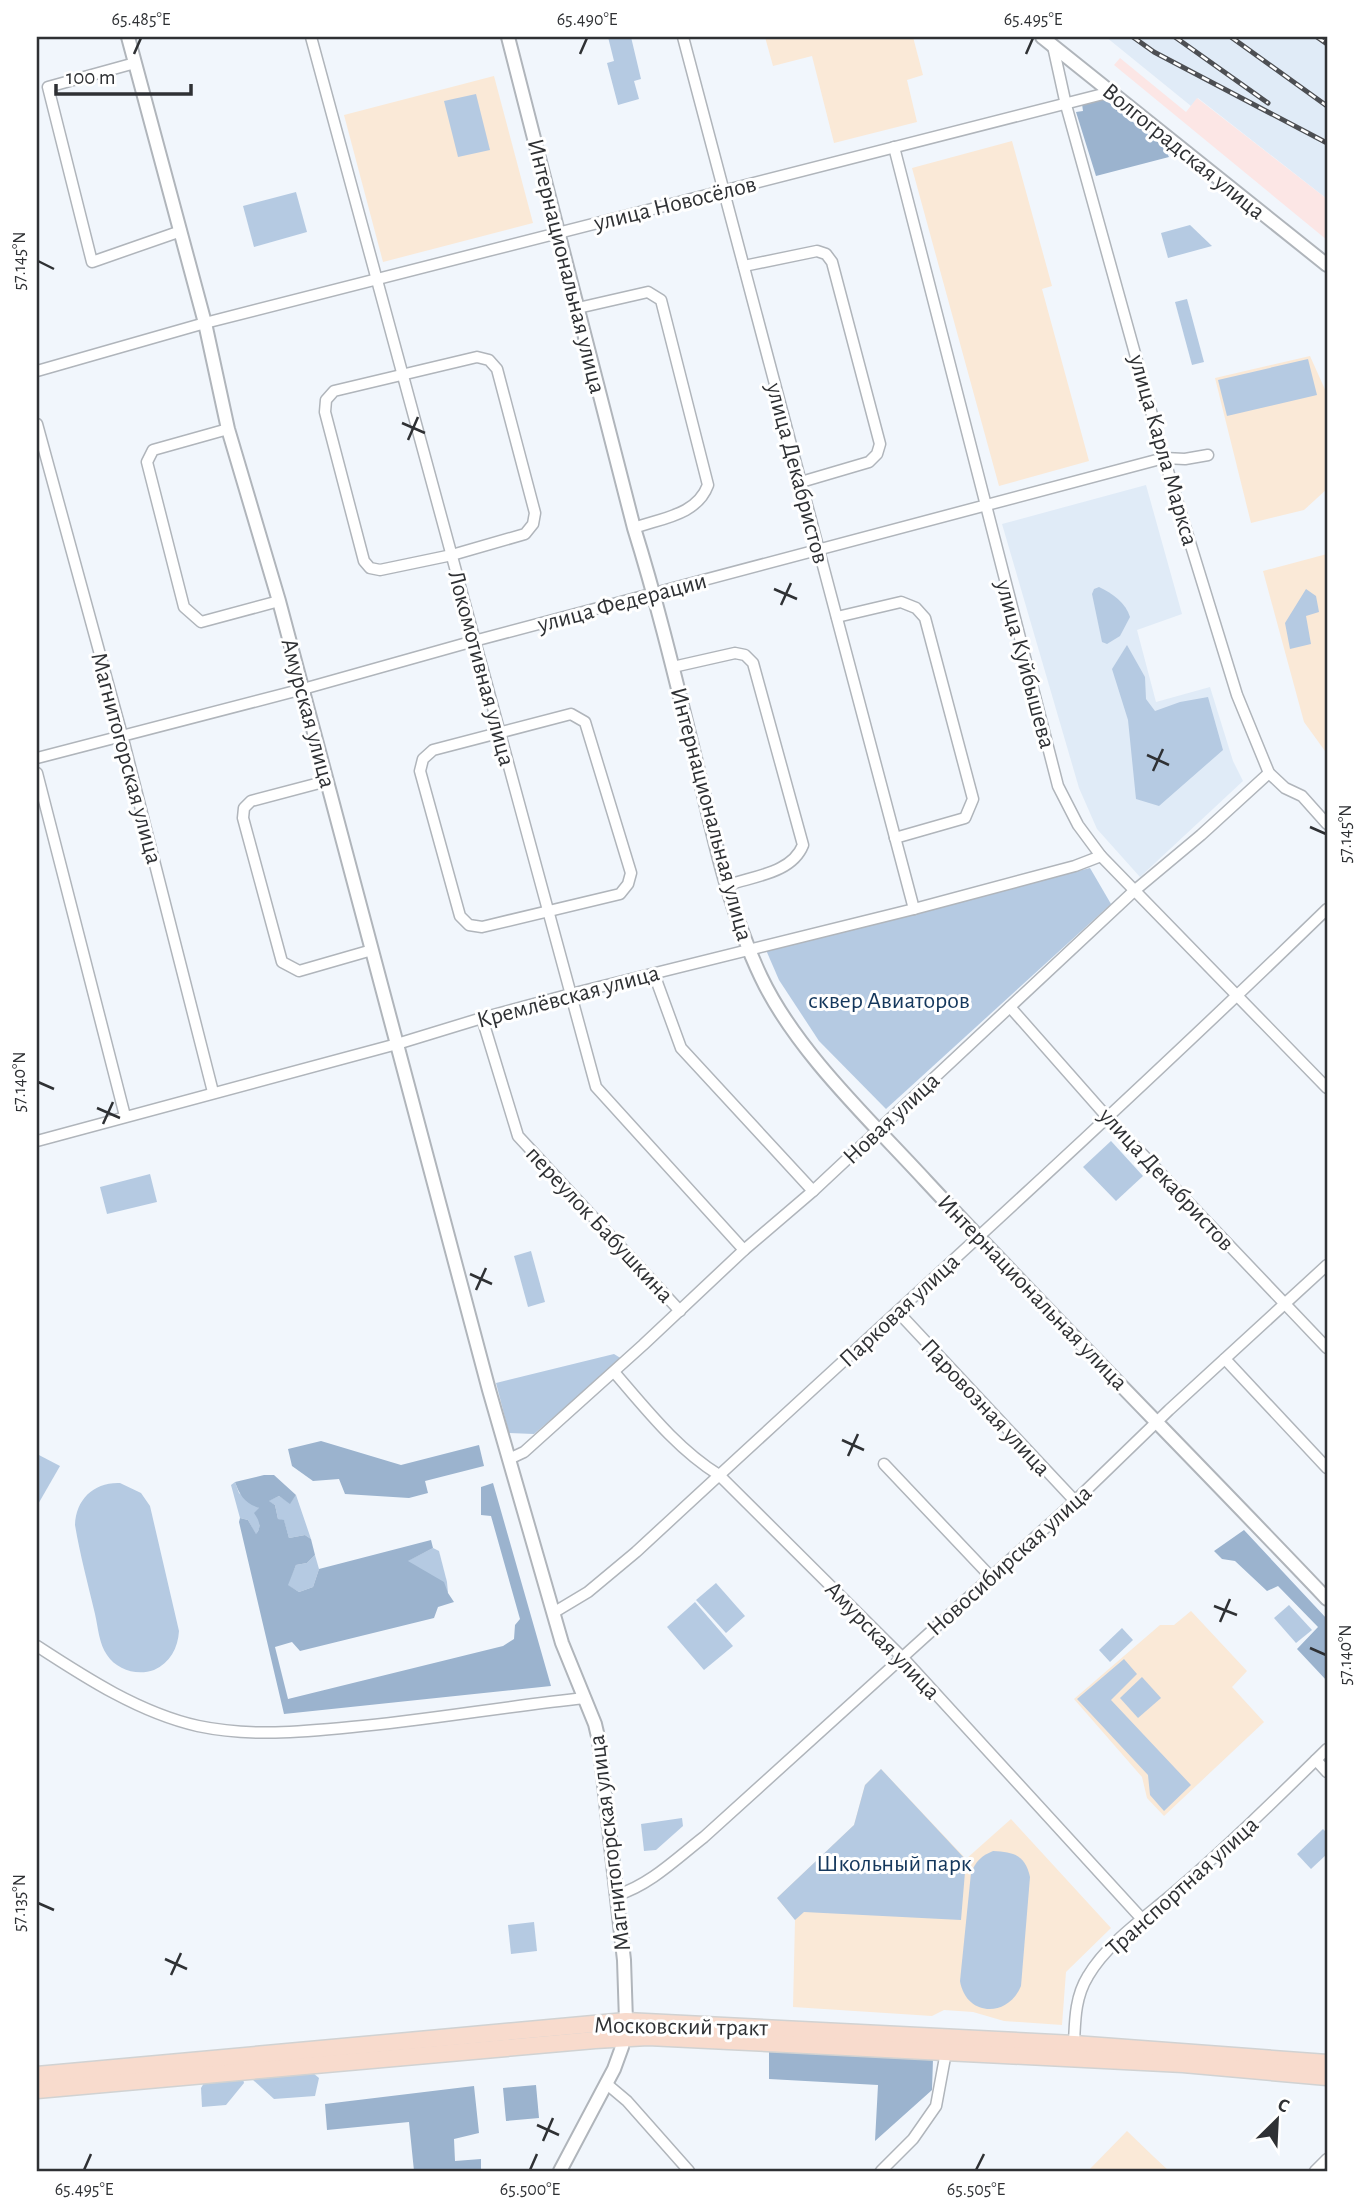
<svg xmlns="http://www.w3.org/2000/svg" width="1364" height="2208" font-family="'Alegreya Sans',sans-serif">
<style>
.built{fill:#e0ebf7}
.industrial{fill:#fce6e5}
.education{fill:#fae9d7}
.green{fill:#b5cae2}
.forest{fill:#9bb3ce}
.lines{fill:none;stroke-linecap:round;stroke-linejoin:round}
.minor-casing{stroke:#b0b5bb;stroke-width:13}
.tertiary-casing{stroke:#b0b5bb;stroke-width:16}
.primary-casing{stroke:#d1d2d2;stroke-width:19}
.minor{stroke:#fff;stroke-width:10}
.tertiary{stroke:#fff;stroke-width:12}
.primary{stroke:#f8dbcd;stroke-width:16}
.rail-casing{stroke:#4d4f53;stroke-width:5}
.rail{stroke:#fff;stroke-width:2.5;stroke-dasharray:8;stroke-linecap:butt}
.ticks{fill:none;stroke:#2f3134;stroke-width:2.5}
.labels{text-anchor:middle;stroke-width:6;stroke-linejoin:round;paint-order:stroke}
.street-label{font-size:24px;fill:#2f3134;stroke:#fff}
.park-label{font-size:24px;fill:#14375c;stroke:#fff}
.neatline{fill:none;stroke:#2f3134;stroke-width:2.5}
.ticks-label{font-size:18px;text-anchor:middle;fill:#2f3134}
</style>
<rect width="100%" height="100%" fill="#f1f6fc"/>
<g class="built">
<polygon points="1106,37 1327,37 1327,199 1198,98 1191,106"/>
<polygon points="1146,485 1182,614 1137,630 1156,702 1210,687 1233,761 1243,781 1140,877 1097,829 1079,788 1002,524"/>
</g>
<polygon class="industrial" points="1120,58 1186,112 1197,98 1327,199 1327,240 1114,65"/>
<g class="education">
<polygon points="765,37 913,37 923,75 907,80 917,122 834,143 812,56 773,66"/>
<polygon points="494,76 533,223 383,262 344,115"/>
<polygon points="1012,141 1052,286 1042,289 1089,461 999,486 912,168"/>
<polygon points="1310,356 1327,394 1327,489 1304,510 1251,523 1215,378"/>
<polygon points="1327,554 1327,749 1325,751 1304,722 1263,571"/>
<polygon points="1191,1611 1247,1671 1232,1687 1264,1722 1164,1816 1147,1798 1142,1777 1074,1699 1160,1625 1174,1625"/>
<polygon points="881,1769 966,1859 1011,1819 1111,1928 1066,1972 1062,2025 1004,2021 973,2012 944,2010 932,2016 793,2007 795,1920 777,1898 854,1825 865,1785"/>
<polygon points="1127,2131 1154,2157 1169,2171 1088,2171"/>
</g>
<g class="green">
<polygon points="608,37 631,37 641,79 634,81 639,99 618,105 607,63 614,61"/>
<polygon points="476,94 490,150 458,157 444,101"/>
<polygon points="296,192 307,232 254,247 243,206"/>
<polygon points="1190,225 1212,246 1168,258 1161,233"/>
<polygon points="1187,299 1204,362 1192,365 1175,302"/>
<polygon points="1308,359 1317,395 1227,416 1218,380"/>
<path d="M1099 587C1112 593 1126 603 1130 617L1120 636 1107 644 1102 642 1092 594 1094 589Z"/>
<polygon points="1306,589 1316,596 1319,612 1306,616 1311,644 1290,649 1285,623"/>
<polygon points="1127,645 1145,677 1146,699 1155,711 1180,702 1208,697 1223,750 1159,806 1136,799 1128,720 1112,669"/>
<polygon points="1090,868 1111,904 886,1109 819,1041 779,980 766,950"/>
<polygon points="1111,1141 1143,1176 1116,1201 1083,1167"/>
<polygon points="150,1174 157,1202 107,1214 100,1187"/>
<polygon points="531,1251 545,1302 528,1307 514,1256"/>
<polygon points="614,1354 622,1359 534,1434 509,1433 496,1383"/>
<polygon points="37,1454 60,1466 37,1506"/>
<polygon points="235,1482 239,1493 259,1508 259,1529 256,1535 248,1520 240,1518 231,1485"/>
<path d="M120 1483 141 1493 150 1506 179 1631C178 1648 170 1663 154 1670 137 1676 117 1670 107 1655 99 1644 98 1627 95 1614 88 1584 80 1555 75 1525 76 1499 94 1482 120 1483Z"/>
<polygon points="296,1495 311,1539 305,1535 289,1538 284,1521 278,1519 275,1505 268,1501 279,1496 290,1503"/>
<polygon points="433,1548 439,1551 447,1582 448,1593 407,1561"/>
<polygon points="315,1555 319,1569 313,1587 299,1592 287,1585 296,1565 307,1563"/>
<polygon points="716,1583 745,1616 726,1633 696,1600"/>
<polygon points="695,1602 733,1646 704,1670 667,1627"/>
<polygon points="1289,1605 1312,1630 1296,1643 1274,1618"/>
<polygon points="1122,1628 1133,1640 1110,1662 1099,1650"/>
<polygon points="1124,1659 1137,1674 1111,1700 1191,1785 1164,1811 1150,1795 1148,1775 1077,1699"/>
<polygon points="1142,1677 1161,1698 1138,1718 1120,1698"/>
<polygon points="881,1769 966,1860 961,1920 804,1912 795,1920 777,1898 854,1825 865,1785"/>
<polygon points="682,1818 683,1826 656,1850 644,1851 641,1824"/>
<polygon points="1323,1829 1327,1833 1327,1854 1311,1869 1297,1854"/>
<path d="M993 1851C1014 1852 1025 1855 1030 1877L1021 1986C1008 2018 966 2017 960 1981L971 1873C976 1861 981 1856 993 1851Z"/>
<polygon points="534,1922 537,1951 511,1954 508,1925"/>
<polygon points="313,2073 319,2078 315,2096 274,2099 252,2079"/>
<polygon points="243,2079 244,2083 226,2105 202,2107 201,2088 204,2083"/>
</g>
<g class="forest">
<polygon points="1103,98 1164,147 1169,157 1096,176 1076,112 1083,111 1082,104"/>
<polygon points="321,1441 401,1465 479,1445 484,1466 425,1481 428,1493 409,1498 345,1494 339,1479 313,1481 292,1466 288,1449"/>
<path d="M264 1475H274L296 1495 290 1504 279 1496 269 1501 275 1505 278 1519 284 1520 289 1538 305 1535 311 1539 315 1555 307 1563 296 1565 288 1585 299 1592 313 1587 319 1569 431 1540 433 1548 408 1561 444 1582 448 1593 454 1602 438 1607 434 1618 300 1651 292 1642 275 1647 288 1699 503 1646 514 1639 515 1625 520 1619 491 1516 481 1515V1487L493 1483 551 1686 284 1714 239 1522 240 1518 248 1520 256 1534C262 1527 259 1520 254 1513L259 1508C245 1503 240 1496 235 1482Z"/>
<polygon points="1244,1530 1327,1619 1327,1681 1297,1649 1318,1627 1278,1586 1267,1591 1235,1561 1222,1559 1214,1551"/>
<polygon points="769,2046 933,2059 932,2090 875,2141 878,2085 769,2079"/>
<polygon points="536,2085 539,2118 506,2121 503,2088"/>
<polygon points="474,2086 479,2133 454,2139 455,2161 481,2159 481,2171 414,2171 409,2122 327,2130 325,2104"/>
</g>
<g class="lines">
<g class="minor-casing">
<g id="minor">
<polyline points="311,37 596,1087 744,1250"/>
<polyline points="683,37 914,909"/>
<polyline points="1053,46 1066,105 1164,458 1237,695 1269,773 1285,788 1302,796 1327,824"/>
<polyline points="135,63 48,87 92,262 181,231"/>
<polyline points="894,147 1058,786 1078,825 1101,856 1327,1088"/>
<polyline points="744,266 817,251 826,254 832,262 880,444 877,454 869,462 801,482"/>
<path d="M578 308 648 292 661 300 708 485C697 515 662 518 634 528"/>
<polygon points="477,357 489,360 497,369 535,513 533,524 525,534 452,555 380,570 370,568 364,561 325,412 326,400 334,391"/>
<polyline points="37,371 205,323 1111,92"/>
<polyline points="37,424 122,735 213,1092"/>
<polyline points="228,429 153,450 147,462 184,607 201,622 279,601"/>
<polyline points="837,617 901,602 916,608 925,618 973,799 965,818 895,838"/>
<path d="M673 667 735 653 745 655 753 663 803 845C792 873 754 876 728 885"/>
<polygon points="571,714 585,722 631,873 628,884 620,894 482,927 469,925 460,916 420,771 423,759 433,750"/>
<polyline points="37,758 303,689 474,641 1164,458 1185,459 1208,455"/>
<polyline points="37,773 125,1116"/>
<polyline points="327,781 251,801 244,808 243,818 282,962 299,971 372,950"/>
<polyline points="654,974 681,1048 813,1191"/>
<polyline points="1010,1007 1108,1118 1327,1348"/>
<polyline points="482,1018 518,1136 680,1311"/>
<polyline points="37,1141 397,1044 482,1018 571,994 914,909 1075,866 1101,856"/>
<polyline points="898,1312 1075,1501"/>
<polyline points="1225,1359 1327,1468"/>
<path d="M614 1372C646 1409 677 1449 719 1475L903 1658 1142 1919"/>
<polyline points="509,1459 524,1452 643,1345 744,1250 813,1191 1134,891 1201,835 1269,773"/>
<polyline points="884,1464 991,1577"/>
<path d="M553 1613 588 1592 636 1552C867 1338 1101 1128 1327 909"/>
<path d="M37 1646C86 1678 140 1713 198 1726 250 1737 301 1732 352 1727 430 1720 507 1706 585 1698"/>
<polyline points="1316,1760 1327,1772"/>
<path d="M617 1895C650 1885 677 1858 704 1837L1075 1501 1169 1410 1327 1265"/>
<path d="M1074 2044C1075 2020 1075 1997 1088 1976 1108 1942 1146 1917 1176 1891 1228 1846 1278 1797 1327 1749"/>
<polyline points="608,2085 627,2101 689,2171"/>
<polyline points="881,2171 913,2139 936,2106 946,2052"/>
<polyline points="1315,2171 1327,2159"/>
</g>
</g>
<g class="tertiary-casing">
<g id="tertiary">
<polyline points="128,37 205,323 228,429 279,601 489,1390 562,1643 595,1724 599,1741 624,1960 626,2021 622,2047 614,2069 560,2171"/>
<path d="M508 37 634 528C659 608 678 689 698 770 714 839 730 912 761 977 796 1051 870 1120 926 1181 1057 1322 1194 1459 1327 1599"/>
<polyline points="1042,37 1327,265"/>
</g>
</g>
<g class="primary-casing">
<g id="primary">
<polyline points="37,2075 626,2021 1074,2044 1327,2063"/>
<polyline points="37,2090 595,2040 648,2037 1183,2064 1327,2077"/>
</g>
</g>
<use href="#minor" class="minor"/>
<use href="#tertiary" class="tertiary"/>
<use href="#primary" class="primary"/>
<g class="rail-casing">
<g id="rail">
<polyline points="1133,37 1154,52 1327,143"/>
<polyline points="1175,37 1268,103"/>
<polyline points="1231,37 1327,106"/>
<polyline points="1317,37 1327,44"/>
</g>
</g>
<use href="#rail" class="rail"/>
</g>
<path class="ticks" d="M134 54 141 38M580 54 587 38M1026 54 1033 38M38 261 54 269M402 423 425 433M408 440 418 417M774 589 797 599M781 605 791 583M1147 755 1169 765M1153 771 1163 749M1310 827 1326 834M38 1082 54 1089M97 1108 120 1118M103 1124 113 1102M470 1274 492 1284M476 1290 486 1268M842 1440 864 1450M848 1456 858 1434M1214 1606 1237 1615M1220 1622 1230 1599M1310 1648 1326 1655M38 1903 54 1910M165 1959 187 1969M171 1975 181 1953M537 2125 559 2135M543 2141 553 2118M84 2170 91 2154M530 2170 537 2154M976 2170 984 2154"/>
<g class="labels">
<g class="street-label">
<text transform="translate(1184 151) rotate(39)" y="8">Волгоградская улица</text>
<text transform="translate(675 203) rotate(-14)" y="8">улица Новосёлов</text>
<text transform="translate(567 266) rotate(76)" y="8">Интернациональная улица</text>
<text transform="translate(1164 450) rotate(74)" y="8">улица Карла Маркса</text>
<text transform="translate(798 473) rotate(75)" y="8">улица Декабристов</text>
<text transform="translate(622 602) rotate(-15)" y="8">улица Федерации</text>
<text transform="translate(1026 664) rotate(75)" y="8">улица Куйбышева</text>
<text transform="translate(482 668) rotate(75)" y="8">Локомотивная улица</text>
<text transform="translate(309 713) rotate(75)" y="8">Амурская улица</text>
<text transform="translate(127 758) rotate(75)" y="8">Магнитогорская улица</text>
<text transform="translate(712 814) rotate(75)" y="8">Интернациональная улица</text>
<text transform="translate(568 996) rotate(-15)" y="8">Кремлёвская улица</text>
<text transform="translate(891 1118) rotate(-43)" y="8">Новая улица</text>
<text transform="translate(1167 1179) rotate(47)" y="8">улица Декабристов</text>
<text transform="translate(600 1224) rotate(47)" y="8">переулок Бабушкина</text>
<text transform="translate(1033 1292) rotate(46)" y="8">Интернациональная улица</text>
<text transform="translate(899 1310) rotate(-43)" y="8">Парковая улица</text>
<text transform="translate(986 1407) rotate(47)" y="8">Паровозная улица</text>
<text transform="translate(1009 1560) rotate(-42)" y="8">Новосибирская улица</text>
<text transform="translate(883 1640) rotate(46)" y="8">Амурская улица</text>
<text transform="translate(609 1843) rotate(-97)" y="8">Магнитогорская улица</text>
<text transform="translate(1182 1886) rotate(-42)" y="8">Транспортная улица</text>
<text transform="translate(681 2026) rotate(1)" y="8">Московский тракт</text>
</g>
<g class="park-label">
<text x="889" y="1008">сквер Авиаторов</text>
<text x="894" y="1871">Школьный парк</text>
</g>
</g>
<rect width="1364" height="2208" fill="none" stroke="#ffffff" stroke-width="77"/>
<g transform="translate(1277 2120) rotate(24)" stroke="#ffffff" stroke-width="5" paint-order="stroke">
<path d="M0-5L12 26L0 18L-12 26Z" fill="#2f3134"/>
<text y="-10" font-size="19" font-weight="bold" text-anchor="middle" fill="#2f3134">С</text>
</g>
<path d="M56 84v10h135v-10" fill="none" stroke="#2f3134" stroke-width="3.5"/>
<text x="66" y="84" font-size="21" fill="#2f3134" stroke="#ffffff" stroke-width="5" paint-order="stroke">100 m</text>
<rect x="38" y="38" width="1288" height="2132" class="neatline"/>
<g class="ticks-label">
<text x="141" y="25">65.485°E</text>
<text x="587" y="25">65.490°E</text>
<text x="1033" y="25">65.495°E</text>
<text transform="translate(19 261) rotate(-90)" y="6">57.145°N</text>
<text transform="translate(1345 834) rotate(-90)" y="6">57.145°N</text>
<text transform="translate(19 1082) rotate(-90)" y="6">57.140°N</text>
<text transform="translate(1345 1655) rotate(-90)" y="6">57.140°N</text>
<text transform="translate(19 1903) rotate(-90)" y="6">57.135°N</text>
<text x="84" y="2195">65.495°E</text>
<text x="530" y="2195">65.500°E</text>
<text x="976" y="2195">65.505°E</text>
</g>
</svg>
